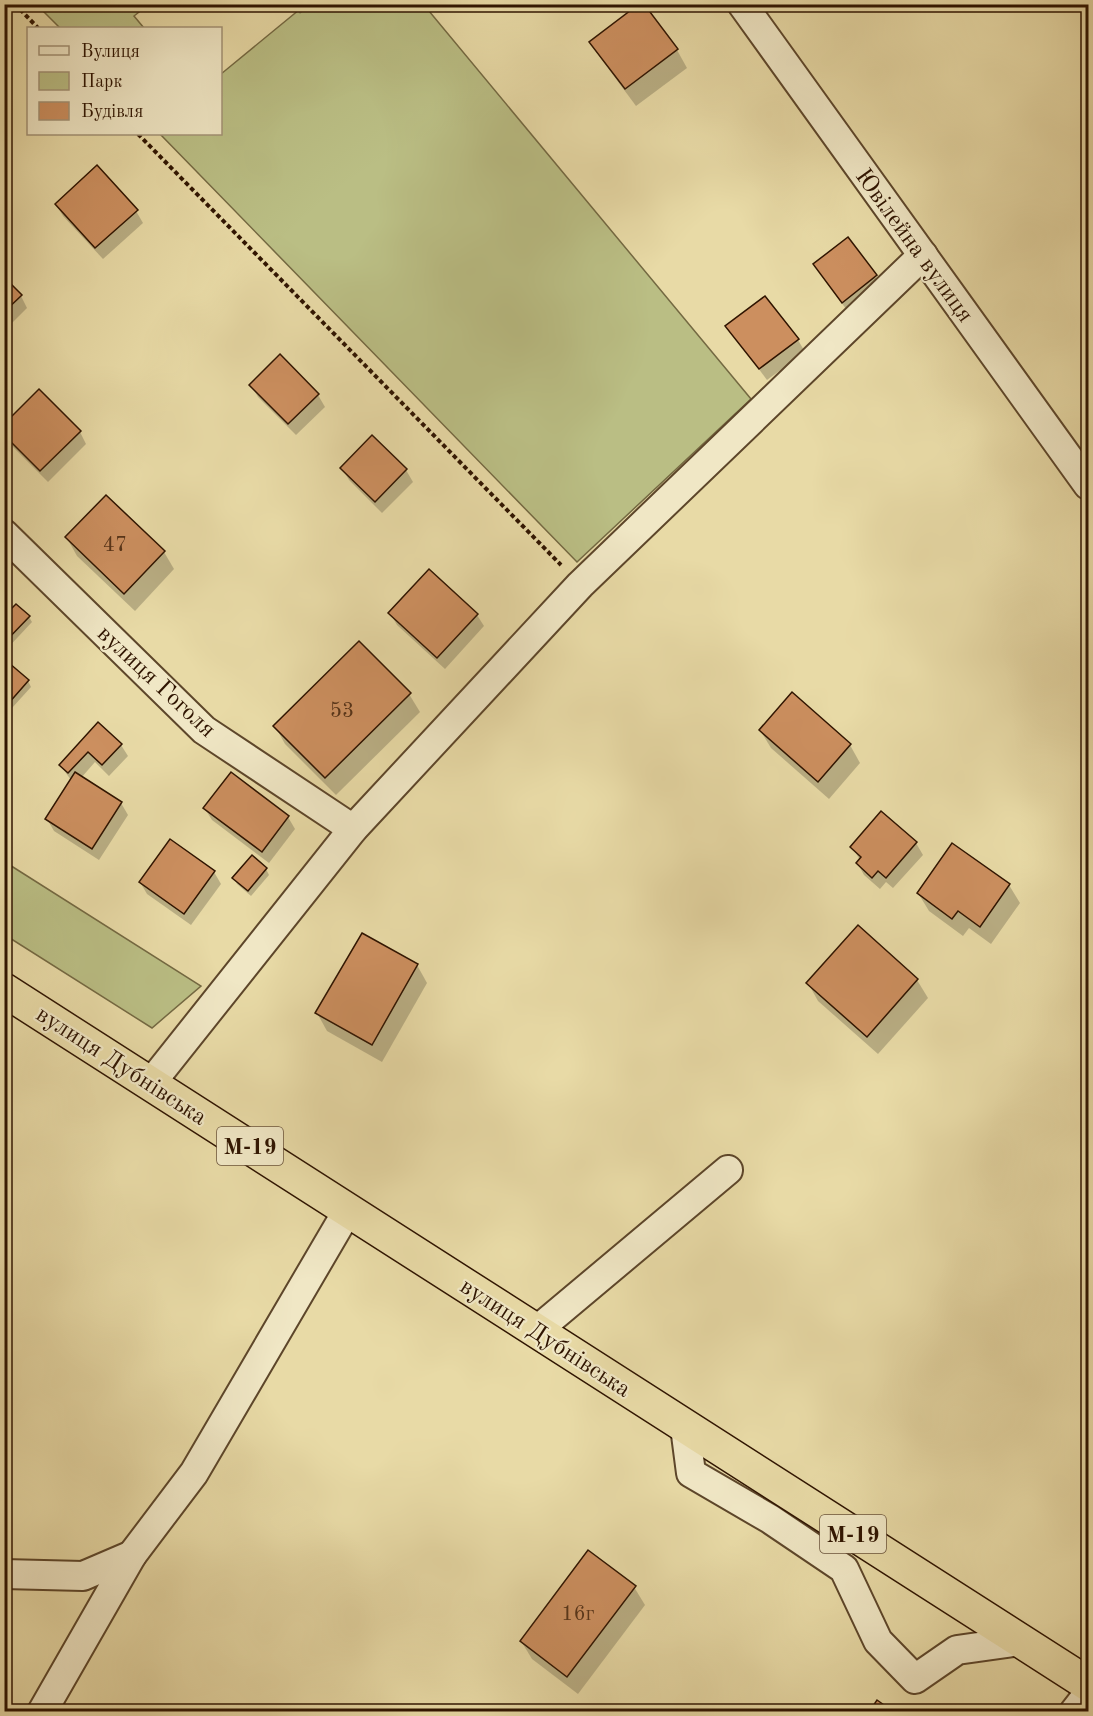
<svg xmlns="http://www.w3.org/2000/svg" width="1093" height="1716" font-family="'Old Standard TT',serif">
<style>
.green{fill:#babe84;stroke:#746942;stroke-width:1.5}
.shadow{fill:#0003}
.building{fill:#cc8f5f;stroke:#2f1400;stroke-width:1.5}
.lines{fill:none;stroke-linecap:round;stroke-linejoin:round}
.minor-casing{stroke:#5d462a;stroke-width:32}
.highway-casing{stroke:#2f1400;stroke-width:36}
.path{stroke:#2f1400;stroke-width:4;stroke-dasharray:4.5 3;stroke-linecap:butt}
.minor{stroke:#f0e7c5;stroke-width:28}
.highway{stroke:#e8daa6;stroke-width:33}
.labels{text-anchor:middle;stroke-width:4.5;stroke-linejoin:round;paint-order:stroke}
.number-label{font-size:21px;fill:#563318}
.shield{fill:#f0e7c5;stroke:#69533b;stroke-width:1.5}
.shield-label{font-size:22px;font-weight:bold;fill:#2f1400}
.street-label{font-size:24px;fill:#2f1400;stroke:#f0e7c5}
</style>
<rect width="100%" height="100%" fill="#e8daa6"/>
<filter id="stains"><feTurbulence type="fractalNoise" baseFrequency=".00333" numOctaves="4"/><feColorMatrix values="0 0 0 0 .2 0 0 0 0 .09 0 0 0 0 .02 0 0 0 .5 -.17"/></filter>
<radialGradient id="worn" r=".72"><stop offset=".6" stop-color="#630" stop-opacity="0"/><stop offset="1" stop-color="#630" stop-opacity=".3"/></radialGradient>
<g class="green">
<polygon points="37,5 148,5 134,16 144,28 60,28"/>
<polygon points="305,5 424,5 751,399 577,562 160,134 220,134 221,74"/>
<polygon points="5,862 201,986 152,1028 5,935"/>
</g>
<g class="shadow">
<polygon points="292,4 311,4 300,14"/>
<polygon points="591,42 677,50 687,68 636,106 602,60"/>
<polygon points="56,204 136,211 143,223 103,259 63,216"/>
<polygon points="848,239 883,288 849,313 814,265"/>
<polygon points="4,279 21,296 27,308 9,326 4,322"/>
<polygon points="727,326 798,340 805,352 767,380"/>
<polygon points="280,356 318,395 325,407 296,435 258,397 251,385"/>
<polygon points="4,426 80,432 86,444 48,482 8,442 4,436"/>
<polygon points="342,468 406,470 413,482 382,513 349,480"/>
<polygon points="67,538 164,552 174,569 135,611 77,556"/>
<polygon points="390,613 477,615 484,626 445,669 397,625"/>
<polygon points="29,617 32,622 4,652 4,618"/>
<polygon points="9,665 28,681 31,687 12,708 4,702 4,670"/>
<polygon points="409,694 420,712 336,795 285,744 275,726"/>
<polygon points="98,724 121,745 128,756 109,776 95,762 81,778 121,803 128,815 99,860 54,831 47,819 71,780 60,765"/>
<polygon points="760,730 850,745 860,763 829,799 771,748"/>
<polygon points="205,809 288,817 295,829 269,863 212,820"/>
<polygon points="916,843 923,855 893,888 886,882 880,889 864,875 858,864 860,860 852,847"/>
<polygon points="953,845 1009,885 1020,903 991,944 969,928 963,936 929,911 918,893"/>
<polygon points="266,869 269,875 251,896 237,884 234,878"/>
<polygon points="214,872 221,884 191,925 147,894 140,882"/>
<polygon points="858,927 917,980 928,998 878,1054 818,1001 808,983"/>
<polygon points="417,965 427,983 382,1062 327,1031 317,1013"/>
<polygon points="634,1587 645,1605 578,1694 532,1659 521,1641"/>
</g>
<g class="building">
<polygon points="639,4 644,4 678,49 625,89 589,42"/>
<polygon points="97,165 138,210 95,248 55,204"/>
<polygon points="848,237 877,275 842,303 813,264"/>
<polygon points="4,277 22,295 4,312"/>
<polygon points="765,296 799,339 759,369 725,326"/>
<polygon points="280,354 319,394 288,424 249,385"/>
<polygon points="39,389 81,431 40,471 4,435 4,424"/>
<polygon points="372,435 407,469 375,502 340,468"/>
<polygon points="106,495 165,551 124,594 65,537"/>
<polygon points="429,569 478,614 437,658 388,613"/>
<polygon points="16,604 30,616 4,643 4,616"/>
<polygon points="359,641 411,693 325,778 273,726"/>
<polygon points="9,663 29,680 8,704 4,700 4,668"/>
<polygon points="792,692 851,744 818,782 759,730"/>
<polygon points="98,722 122,744 102,765 88,752 68,773 59,765"/>
<polygon points="75,772 122,802 92,849 45,819"/>
<polygon points="231,772 289,816 262,852 203,808"/>
<polygon points="881,811 917,842 886,878 878,871 872,878 856,863 861,857 850,847"/>
<polygon points="170,839 215,871 184,914 139,882"/>
<polygon points="952,843 1010,884 980,927 958,911 952,919 917,893"/>
<polygon points="252,855 267,868 248,891 232,878"/>
<polygon points="858,925 918,979 867,1037 806,983"/>
<polygon points="362,933 418,964 372,1045 315,1013"/>
<polygon points="588,1550 636,1586 567,1677 520,1641"/>
<polygon points="877,1700 894,1712 869,1712"/>
</g>
<g class="lines">
<g class="minor-casing">
<g id="minor">
<polyline points="742,4 1088,485"/>
<polyline points="4,534 204,730 353,829"/>
<polyline points="151,1083 353,829 580,585 923,255"/>
<polyline points="536,1331 728,1170"/>
<polyline points="685,1427 691,1473 770,1519 844,1569 878,1641 915,1679 957,1650 1021,1641"/>
<polyline points="4,1574 83,1576 132,1555"/>
<polyline points="42,1712 132,1555 194,1473 348,1210"/>
<polyline points="1074,1712 1088,1694"/>
</g>
</g>
<g class="highway-casing">
<polyline id="highway" points="4,990 1088,1684"/>
</g>
<g class="path">
<polyline points="15,4 38,28"/>
<polyline points="138,134 561,565"/>
</g>
<use href="#minor" class="minor"/>
<use href="#highway" class="highway"/>
</g>
<g class="labels">
<g class="number-label">
<text x="115" y="551">47</text>
<text x="342" y="717">53</text>
<text x="578" y="1620">16г</text>
</g>
<g class="shield">
<rect x="217" y="1127" width="66" height="38" rx="4.5"/>
<rect x="820" y="1515" width="66" height="38" rx="4.5"/>
</g>
<g class="shield-label">
<text x="250" y="1154">М-19</text>
<text x="853" y="1542">М-19</text>
</g>
<g class="street-label">
<text transform="translate(915 245) rotate(54)" y="8">Ювілейна вулиця</text>
<text transform="translate(157 681) rotate(43)" y="8">вулиця Гоголя</text>
<text transform="translate(122 1065) rotate(33)" y="8">вулиця Дубнівська</text>
<text transform="translate(546 1337) rotate(33)" y="8">вулиця Дубнівська</text>
</g>
</g>
<rect width="1093" height="1716" fill="none" stroke="#e8daa6" stroke-width="24"/>
<rect x="6" y="6" width="1081" height="1704" fill="none" stroke="#2f1400" stroke-width="3"/>
<rect x="12" y="12" width="1069" height="1692" fill="none" stroke="#2f1400" stroke-width="1.5"/>
<rect x="27" y="27" width="195" height="108" fill="#f0e7c5" stroke="#a39376" stroke-width="1.5"/>
<rect x="39" y="46" width="30" height="9" fill="#f0e7c5" stroke="#a39376" stroke-width="1.5"/>
<text x="81" y="57" font-size="18" fill="#2f1400">Вулиця</text>
<rect x="39" y="72" width="30" height="18" fill="#babe84" stroke="#a39376" stroke-width="1.5"/>
<text x="81" y="87" font-size="18" fill="#2f1400">Парк</text>
<rect x="39" y="102" width="30" height="18" fill="#cc8f5f" stroke="#a39376" stroke-width="1.5"/>
<text x="81" y="117" font-size="18" fill="#2f1400">Будівля</text>
<rect width="100%" height="100%" filter="url(#stains)"/>
<rect width="100%" height="100%" fill="url(#worn)"/>
</svg>
